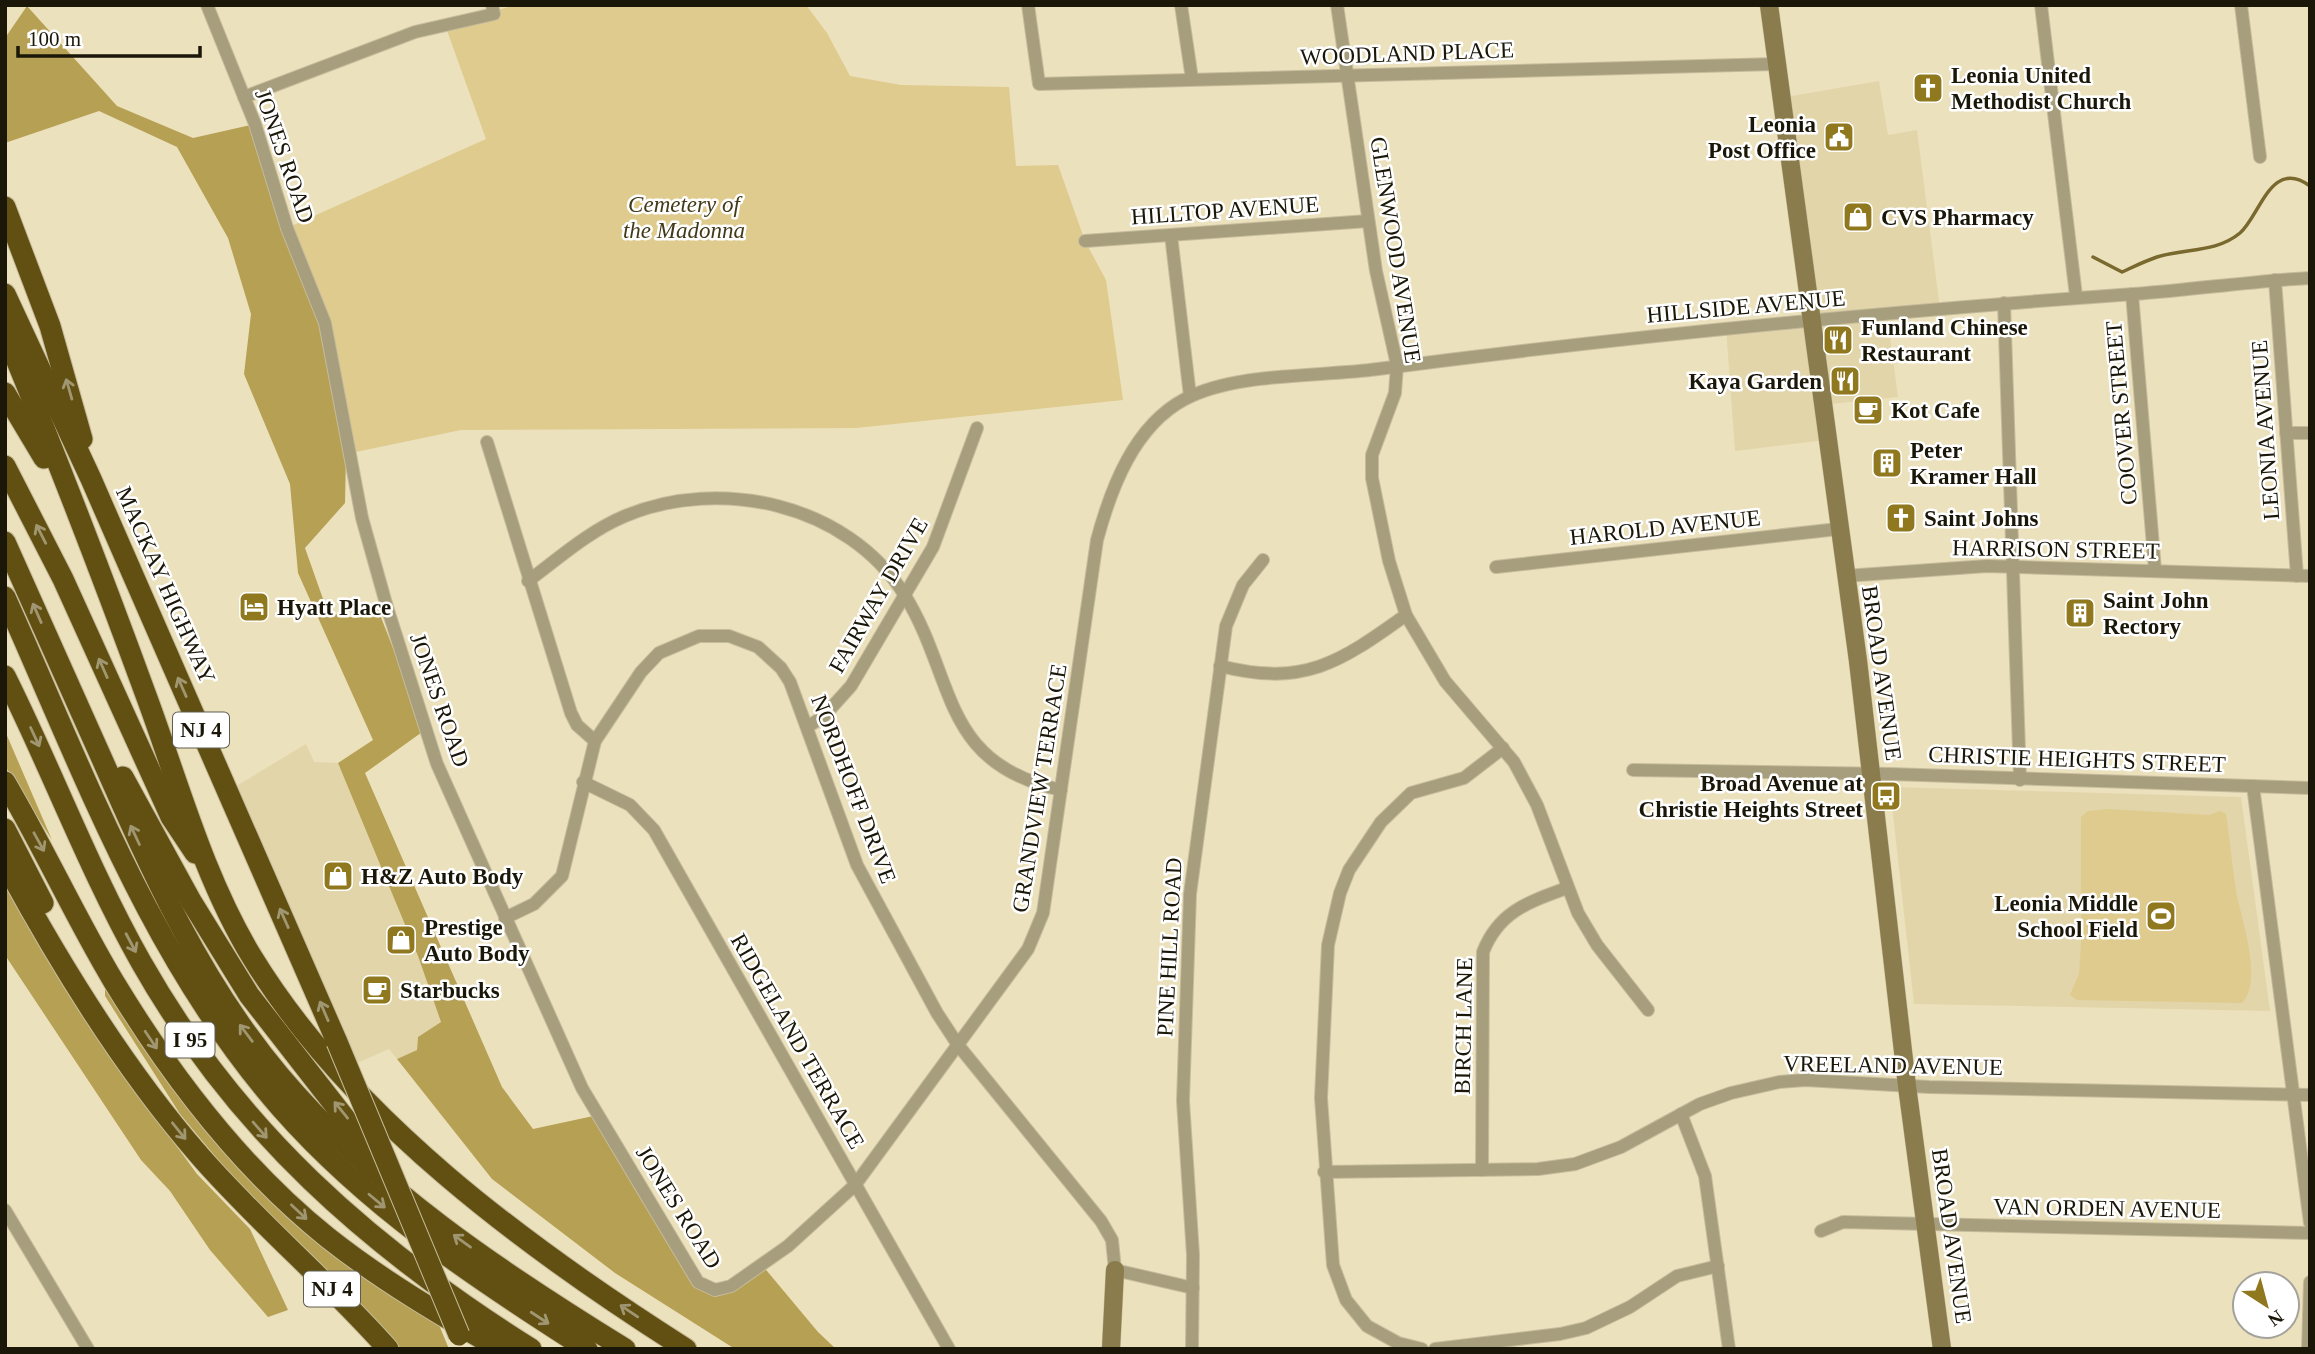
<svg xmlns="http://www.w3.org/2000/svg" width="2315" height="1354" font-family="Georgia,serif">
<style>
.built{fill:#e2d5a9}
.green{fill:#decb8d}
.forest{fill:#b6a053}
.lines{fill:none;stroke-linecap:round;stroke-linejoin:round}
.stream{stroke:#79692e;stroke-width:3.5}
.street-casing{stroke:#c6bc9c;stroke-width:14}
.secondary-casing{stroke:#c6bc9c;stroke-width:19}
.highway-casing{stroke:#c6bc9c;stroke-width:23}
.street{stroke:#a79e7e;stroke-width:12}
.secondary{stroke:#8a7c4c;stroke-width:18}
.highway{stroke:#615012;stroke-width:21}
.highway-bridge-casing{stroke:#c6bc9c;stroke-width:23;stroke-linecap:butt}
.highway-bridge{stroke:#615012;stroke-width:21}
.oneway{stroke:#a09671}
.labels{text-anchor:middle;stroke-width:5;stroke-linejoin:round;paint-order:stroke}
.shield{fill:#fff;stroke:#5f5c52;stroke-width:2}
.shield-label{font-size:21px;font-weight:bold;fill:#1a1608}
.street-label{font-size:23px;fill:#1a1608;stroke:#fff}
.poi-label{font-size:23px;font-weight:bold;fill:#1a1608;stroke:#fff;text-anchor:start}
.park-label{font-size:23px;font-style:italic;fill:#433917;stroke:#fff}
</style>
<rect width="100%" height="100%" fill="#ece1bd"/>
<g class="built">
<polygon points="1879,81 1888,135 1917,130 1940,309 1887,315 1898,397 1822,405 1826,440 1735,451 1726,328 1810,320 1780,98"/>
<polygon points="306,744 314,762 338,763 418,956 441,1022 418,1037 417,1050 397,1059 389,1049 348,1067 228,791"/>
<polygon points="1890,787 2241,797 2270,1011 1914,1004"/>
</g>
<g class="green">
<polygon points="515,5 806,5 827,33 850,76 901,85 1009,87 1016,166 1058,165 1085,241 1106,280 1123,400 856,428 461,430 346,454 287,228 486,139 445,25"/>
<path d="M2108 809 2209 815 2220 811 2226 814C2230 840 2232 865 2236 891 2241 919 2264 981 2242 1003L2077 1000 2070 995 2079 974 2081 944V817L2088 811Z"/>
</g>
<g class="forest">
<polygon points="27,6 117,106 193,138 255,124 325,323 346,453 345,503 305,548 328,613 356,618 375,602 425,730 365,773 502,1087 533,1129 598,1115 693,1274 715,1290 762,1265 818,1332 836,1349 735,1349 615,1273 492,1179 397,1059 417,1050 418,1037 441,1022 418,956 338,763 373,740 298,573 290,484 244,374 251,314 228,238 177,147 99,111 5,143 5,38"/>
<polygon points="5,731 52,840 5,766"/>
<polygon points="5,883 93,1032 197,1174 250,1229 288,1310 268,1317 210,1250 170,1191 141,1160 5,955"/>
<polygon points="105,984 203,1123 437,1320 449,1349 397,1349 234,1179 180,1114 105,996"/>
</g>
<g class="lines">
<path class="stream" d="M2093 257 2122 272C2133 267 2145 261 2157 257 2185 248 2216 253 2240 233 2260 216 2271 157 2310 186"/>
<g class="street-casing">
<g id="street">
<path d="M207 5 255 124 287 228 325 323 362 518 387 607 437 764 582 1088 698 1282 715 1290 731 1286 788 1246 855 1185 1028 949 1043 913 1097 540C1111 488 1134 426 1185 399 1236 372 1320 377 1378 369 1629 336 1881 312 2134 294 2192 290 2251 281 2310 278"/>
<polyline points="1028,5 1039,84 1776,64"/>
<polyline points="1181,5 1192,79"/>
<polyline points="1337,5 1376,271 1397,365 1395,393 1372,455 1372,478 1389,561 1406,615 1445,681 1514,762 1537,805 1578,913 1597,945 1648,1010"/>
<polyline points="2041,5 2076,296"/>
<polyline points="2241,5 2260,157"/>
<polyline points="244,97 415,32 494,14 492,5"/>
<polyline points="1171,235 1190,396"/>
<polyline points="1085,241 1368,221"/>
<polyline points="2275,280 2297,576"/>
<polyline points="2132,294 2155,570"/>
<polyline points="2004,303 2020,780"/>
<polyline points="2286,433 2310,433"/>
<polyline points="487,442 571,713 577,725 595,741"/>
<polyline points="1496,567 1838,529"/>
<polyline points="1845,576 1987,566 2310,576"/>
<path d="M528 581C559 558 589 531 625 516 720 476 847 504 904 594 957 679 939 763 1061 790"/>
<path d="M1220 666C1304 687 1339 663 1406 615"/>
<polyline points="807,727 823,717 851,686 933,547 977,428"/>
<polyline points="1633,770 1890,774 2310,788"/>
<polyline points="583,782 630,805 654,830 949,1349"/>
<polyline points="2253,786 2310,1223"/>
<polyline points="505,918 534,904 562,876 595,741 641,672 659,653 699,636 729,636 758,647 781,668 790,682 857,865 937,1013 958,1045 1101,1221 1112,1240 1115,1270 1193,1288"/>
<polyline points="1681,1114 1705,1176 1729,1349"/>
<path d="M1482 1170 1483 952C1499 911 1529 902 1567 888"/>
<polyline points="1324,1172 1538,1169 1575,1164 1621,1147 1700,1104 1731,1093 1779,1082 1805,1080 1929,1087 2310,1095"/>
<polyline points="5,1210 88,1349"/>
<polyline points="1821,1231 1843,1222 2310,1233"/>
<polyline points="1192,1349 1193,1255 1183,1101 1190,894 1226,626 1243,585 1263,560"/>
<polyline points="1422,1349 1398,1343 1367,1326 1346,1300 1333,1265 1321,1098 1328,945 1340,893 1349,870 1381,822 1411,793 1464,778 1503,748"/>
<polyline points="1435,1349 1560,1334 1586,1328 1630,1307 1677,1276 1718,1266"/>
<polyline points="2308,1349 2310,1282"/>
</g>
</g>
<g class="secondary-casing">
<g id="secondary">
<polyline points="1769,5 1858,661 1907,1086 1942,1349"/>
<polyline points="1111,1349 1115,1270"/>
</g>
</g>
<g class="highway-casing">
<g id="highway">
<polyline points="5,207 50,326 82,439"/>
<polyline points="5,294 91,479 337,1042"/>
<path d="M5 332C55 453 102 575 147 698 179 785 204 878 252 957 351 1119 527 1248 686 1349"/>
<polyline points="5,393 44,458"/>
<polyline points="5,466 63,579 171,817 195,853"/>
<path d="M5 542C37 614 70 687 102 759 151 870 200 981 279 1075 375 1189 500 1272 625 1349"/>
<path d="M5 597C84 773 152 961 281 1108 368 1207 477 1279 587 1349"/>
<path d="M5 676C52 770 89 870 141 962 236 1130 369 1247 531 1349"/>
<polyline points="123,777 191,901 249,995 386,1171"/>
<path d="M5 782C44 848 75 917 114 982 171 1076 241 1168 327 1237 381 1280 441 1315 500 1349"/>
<polyline points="5,829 43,903"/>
<path d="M5 863C59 963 124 1069 199 1155 258 1223 328 1281 388 1349"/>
</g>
</g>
<use href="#street" class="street"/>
<use href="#secondary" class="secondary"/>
<use href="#highway" class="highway"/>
<g class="highway-bridge-casing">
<polyline id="highway-bridge" points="337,1042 459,1335"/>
</g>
<use href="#highway-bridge" class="highway-bridge"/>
</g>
<defs><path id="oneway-shaft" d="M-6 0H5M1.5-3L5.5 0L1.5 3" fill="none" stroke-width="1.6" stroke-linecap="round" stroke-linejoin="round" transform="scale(1.75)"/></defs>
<g class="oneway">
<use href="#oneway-shaft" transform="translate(69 389) rotate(-106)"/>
<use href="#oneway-shaft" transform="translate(41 534) rotate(-117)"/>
<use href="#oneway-shaft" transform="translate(37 613) rotate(-114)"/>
<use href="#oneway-shaft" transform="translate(103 668) rotate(-114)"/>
<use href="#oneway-shaft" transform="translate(182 687) rotate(-114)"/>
<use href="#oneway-shaft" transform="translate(35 737) rotate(65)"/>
<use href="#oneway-shaft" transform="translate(135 835) rotate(-115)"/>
<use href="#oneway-shaft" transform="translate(39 842) rotate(61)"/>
<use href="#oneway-shaft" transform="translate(284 918) rotate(-114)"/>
<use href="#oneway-shaft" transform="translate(131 943) rotate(62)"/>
<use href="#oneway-shaft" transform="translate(324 1011) rotate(-113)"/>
<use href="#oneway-shaft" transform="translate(246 1033) rotate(-127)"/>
<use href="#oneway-shaft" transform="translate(151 1040) rotate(56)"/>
<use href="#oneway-shaft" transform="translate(341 1110) rotate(-129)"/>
<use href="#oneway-shaft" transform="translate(260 1130) rotate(49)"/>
<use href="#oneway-shaft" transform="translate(179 1131) rotate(51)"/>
<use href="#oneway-shaft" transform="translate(377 1201) rotate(40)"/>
<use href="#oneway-shaft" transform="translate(299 1212) rotate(43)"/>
<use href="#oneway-shaft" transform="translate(462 1241) rotate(-144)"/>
<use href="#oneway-shaft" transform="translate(629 1311) rotate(-146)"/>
<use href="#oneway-shaft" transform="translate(540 1318) rotate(33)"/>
</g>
<defs>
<g id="church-square" transform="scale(1.575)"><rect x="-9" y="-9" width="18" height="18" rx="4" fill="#90781e" stroke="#fff"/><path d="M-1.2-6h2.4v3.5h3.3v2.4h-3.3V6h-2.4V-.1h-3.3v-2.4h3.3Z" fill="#fff"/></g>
<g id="civic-square" transform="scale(1.575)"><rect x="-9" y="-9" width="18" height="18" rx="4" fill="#90781e" stroke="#fff"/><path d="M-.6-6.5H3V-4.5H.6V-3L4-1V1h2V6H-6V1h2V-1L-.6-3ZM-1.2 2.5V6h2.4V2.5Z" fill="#fff"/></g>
<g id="shop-square" transform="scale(1.575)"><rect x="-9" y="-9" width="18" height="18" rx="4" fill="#90781e" stroke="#fff"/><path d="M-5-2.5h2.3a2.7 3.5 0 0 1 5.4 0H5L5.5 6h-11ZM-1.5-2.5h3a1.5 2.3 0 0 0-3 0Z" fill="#fff"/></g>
<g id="restaurant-square" transform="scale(1.575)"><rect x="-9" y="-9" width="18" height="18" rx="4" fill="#90781e" stroke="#fff"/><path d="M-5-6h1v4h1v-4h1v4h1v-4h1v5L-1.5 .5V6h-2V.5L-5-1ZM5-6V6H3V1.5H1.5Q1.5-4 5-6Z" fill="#fff"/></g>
<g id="cafe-square" transform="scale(1.575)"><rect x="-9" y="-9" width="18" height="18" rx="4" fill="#90781e" stroke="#fff"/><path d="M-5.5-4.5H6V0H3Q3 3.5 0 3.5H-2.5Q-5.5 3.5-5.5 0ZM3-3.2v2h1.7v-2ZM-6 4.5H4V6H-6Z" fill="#fff"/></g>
<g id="building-square" transform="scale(1.575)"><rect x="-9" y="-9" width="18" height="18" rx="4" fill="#90781e" stroke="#fff"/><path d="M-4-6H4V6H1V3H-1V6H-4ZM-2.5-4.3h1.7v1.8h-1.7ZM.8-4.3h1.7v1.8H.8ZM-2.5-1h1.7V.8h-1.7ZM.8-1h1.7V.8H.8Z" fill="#fff"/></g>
<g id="hotel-square" transform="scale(1.575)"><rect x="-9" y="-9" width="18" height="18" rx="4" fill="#90781e" stroke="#fff"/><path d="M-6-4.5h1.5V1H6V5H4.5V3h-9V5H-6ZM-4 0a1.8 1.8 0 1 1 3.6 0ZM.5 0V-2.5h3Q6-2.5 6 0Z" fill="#fff"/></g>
<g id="bus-square" transform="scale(1.575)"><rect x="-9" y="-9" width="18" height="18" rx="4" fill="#90781e" stroke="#fff"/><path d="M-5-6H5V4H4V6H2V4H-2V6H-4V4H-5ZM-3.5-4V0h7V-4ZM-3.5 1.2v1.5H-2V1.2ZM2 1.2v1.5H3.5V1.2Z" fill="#fff"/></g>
<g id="stadium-square" transform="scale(1.575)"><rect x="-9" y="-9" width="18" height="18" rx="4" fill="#90781e" stroke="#fff"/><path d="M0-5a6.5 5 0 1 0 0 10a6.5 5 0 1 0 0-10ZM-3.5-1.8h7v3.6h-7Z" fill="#fff"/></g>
</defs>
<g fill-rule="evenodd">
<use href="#church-square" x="1928" y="88"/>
<use href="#civic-square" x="1839" y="137"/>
<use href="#shop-square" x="1858" y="217"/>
<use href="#restaurant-square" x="1838" y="340"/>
<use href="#restaurant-square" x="1845" y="381"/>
<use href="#cafe-square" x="1868" y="410"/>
<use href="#building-square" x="1887" y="463"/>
<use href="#church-square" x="1901" y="518"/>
<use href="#hotel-square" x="254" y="607"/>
<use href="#building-square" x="2080" y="613"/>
<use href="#bus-square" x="1886" y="796"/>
<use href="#shop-square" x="338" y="876"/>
<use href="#stadium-square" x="2161" y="916"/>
<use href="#shop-square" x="401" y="940"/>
<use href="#cafe-square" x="377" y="990"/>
</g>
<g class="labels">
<g class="shield">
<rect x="173" y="712.5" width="56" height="35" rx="5"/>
<rect x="165.5" y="1022.5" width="49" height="35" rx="5"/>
<rect x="304" y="1271.5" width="56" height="35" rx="5"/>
</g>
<g class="shield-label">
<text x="201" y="737">NJ 4</text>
<text x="190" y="1047">I 95</text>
<text x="332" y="1296">NJ 4</text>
</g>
<g class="street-label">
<text transform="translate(1407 53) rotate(-2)" y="8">WOODLAND PLACE</text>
<text transform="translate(285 156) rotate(71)" y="8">JONES ROAD</text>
<text transform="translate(1225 210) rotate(-4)" y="8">HILLTOP AVENUE</text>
<text transform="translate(1396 250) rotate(81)" y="8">GLENWOOD AVENUE</text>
<text transform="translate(1746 306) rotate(-5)" y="8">HILLSIDE AVENUE</text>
<text transform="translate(2121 413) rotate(-95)" y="8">COOVER STREET</text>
<text transform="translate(2265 430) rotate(-94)" y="8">LEONIA AVENUE</text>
<text transform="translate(1665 527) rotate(-6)" y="8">HAROLD AVENUE</text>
<text transform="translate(2056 549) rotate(1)" y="8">HARRISON STREET</text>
<text transform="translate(166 585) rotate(66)" y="8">MACKAY HIGHWAY</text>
<text transform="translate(878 595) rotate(-60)" y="8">FAIRWAY DRIVE</text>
<text transform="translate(1882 673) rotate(82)" y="8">BROAD AVENUE</text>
<text transform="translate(440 700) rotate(71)" y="8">JONES ROAD</text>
<text transform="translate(2077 759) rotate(2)" y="8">CHRISTIE HEIGHTS STREET</text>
<text transform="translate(1039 788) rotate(-81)" y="8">GRANDVIEW TERRACE</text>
<text transform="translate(854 789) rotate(69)" y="8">NORDHOFF DRIVE</text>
<text transform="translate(1169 947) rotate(-87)" y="8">PINE HILL ROAD</text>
<text transform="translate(1463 1026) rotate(-89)" y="8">BIRCH LANE</text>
<text transform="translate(798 1041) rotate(60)" y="8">RIDGELAND TERRACE</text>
<text transform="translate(1893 1065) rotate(1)" y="8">VREELAND AVENUE</text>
<text transform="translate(679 1207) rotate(58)" y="8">JONES ROAD</text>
<text transform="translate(2107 1208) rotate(1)" y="8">VAN ORDEN AVENUE</text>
<text transform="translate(1952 1236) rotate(82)" y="8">BROAD AVENUE</text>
</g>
<g class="poi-label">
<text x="1951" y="83">Leonia United<tspan x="1951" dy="26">Methodist Church</tspan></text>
<text x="1816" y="132" text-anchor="end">Leonia<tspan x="1816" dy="26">Post Office</tspan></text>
<text x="1881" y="225">CVS Pharmacy</text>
<text x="1861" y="335">Funland Chinese<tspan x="1861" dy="26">Restaurant</tspan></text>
<text x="1822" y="389" text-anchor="end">Kaya Garden</text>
<text x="1891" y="418">Kot Cafe</text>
<text x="1910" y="458">Peter<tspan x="1910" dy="26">Kramer Hall</tspan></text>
<text x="1924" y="526">Saint Johns</text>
<text x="2103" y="608">Saint John<tspan x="2103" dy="26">Rectory</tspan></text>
<text x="277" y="615">Hyatt Place</text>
<text x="1863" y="791" text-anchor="end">Broad Avenue at<tspan x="1863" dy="26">Christie Heights Street</tspan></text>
<text x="361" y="884">H&amp;Z Auto Body</text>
<text x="2138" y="911" text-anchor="end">Leonia Middle<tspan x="2138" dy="26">School Field</tspan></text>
<text x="424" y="935">Prestige<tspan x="424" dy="26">Auto Body</tspan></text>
<text x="400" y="998">Starbucks</text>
</g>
<g class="park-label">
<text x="684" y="212">Cemetery of<tspan x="684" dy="26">the Madonna</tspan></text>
</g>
</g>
<rect width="2315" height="1354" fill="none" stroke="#1a1608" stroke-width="14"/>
<g transform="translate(2266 1305) rotate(144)"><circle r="33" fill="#ffffff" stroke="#a3a29c" stroke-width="2"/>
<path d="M0-5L12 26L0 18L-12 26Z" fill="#90781e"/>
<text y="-10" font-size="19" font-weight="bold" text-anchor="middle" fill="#1a1608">N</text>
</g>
<path d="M18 46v10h182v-10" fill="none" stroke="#1a1608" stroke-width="3.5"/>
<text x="28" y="46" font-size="21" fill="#1a1608" stroke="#ffffff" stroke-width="5" paint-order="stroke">100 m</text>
</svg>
